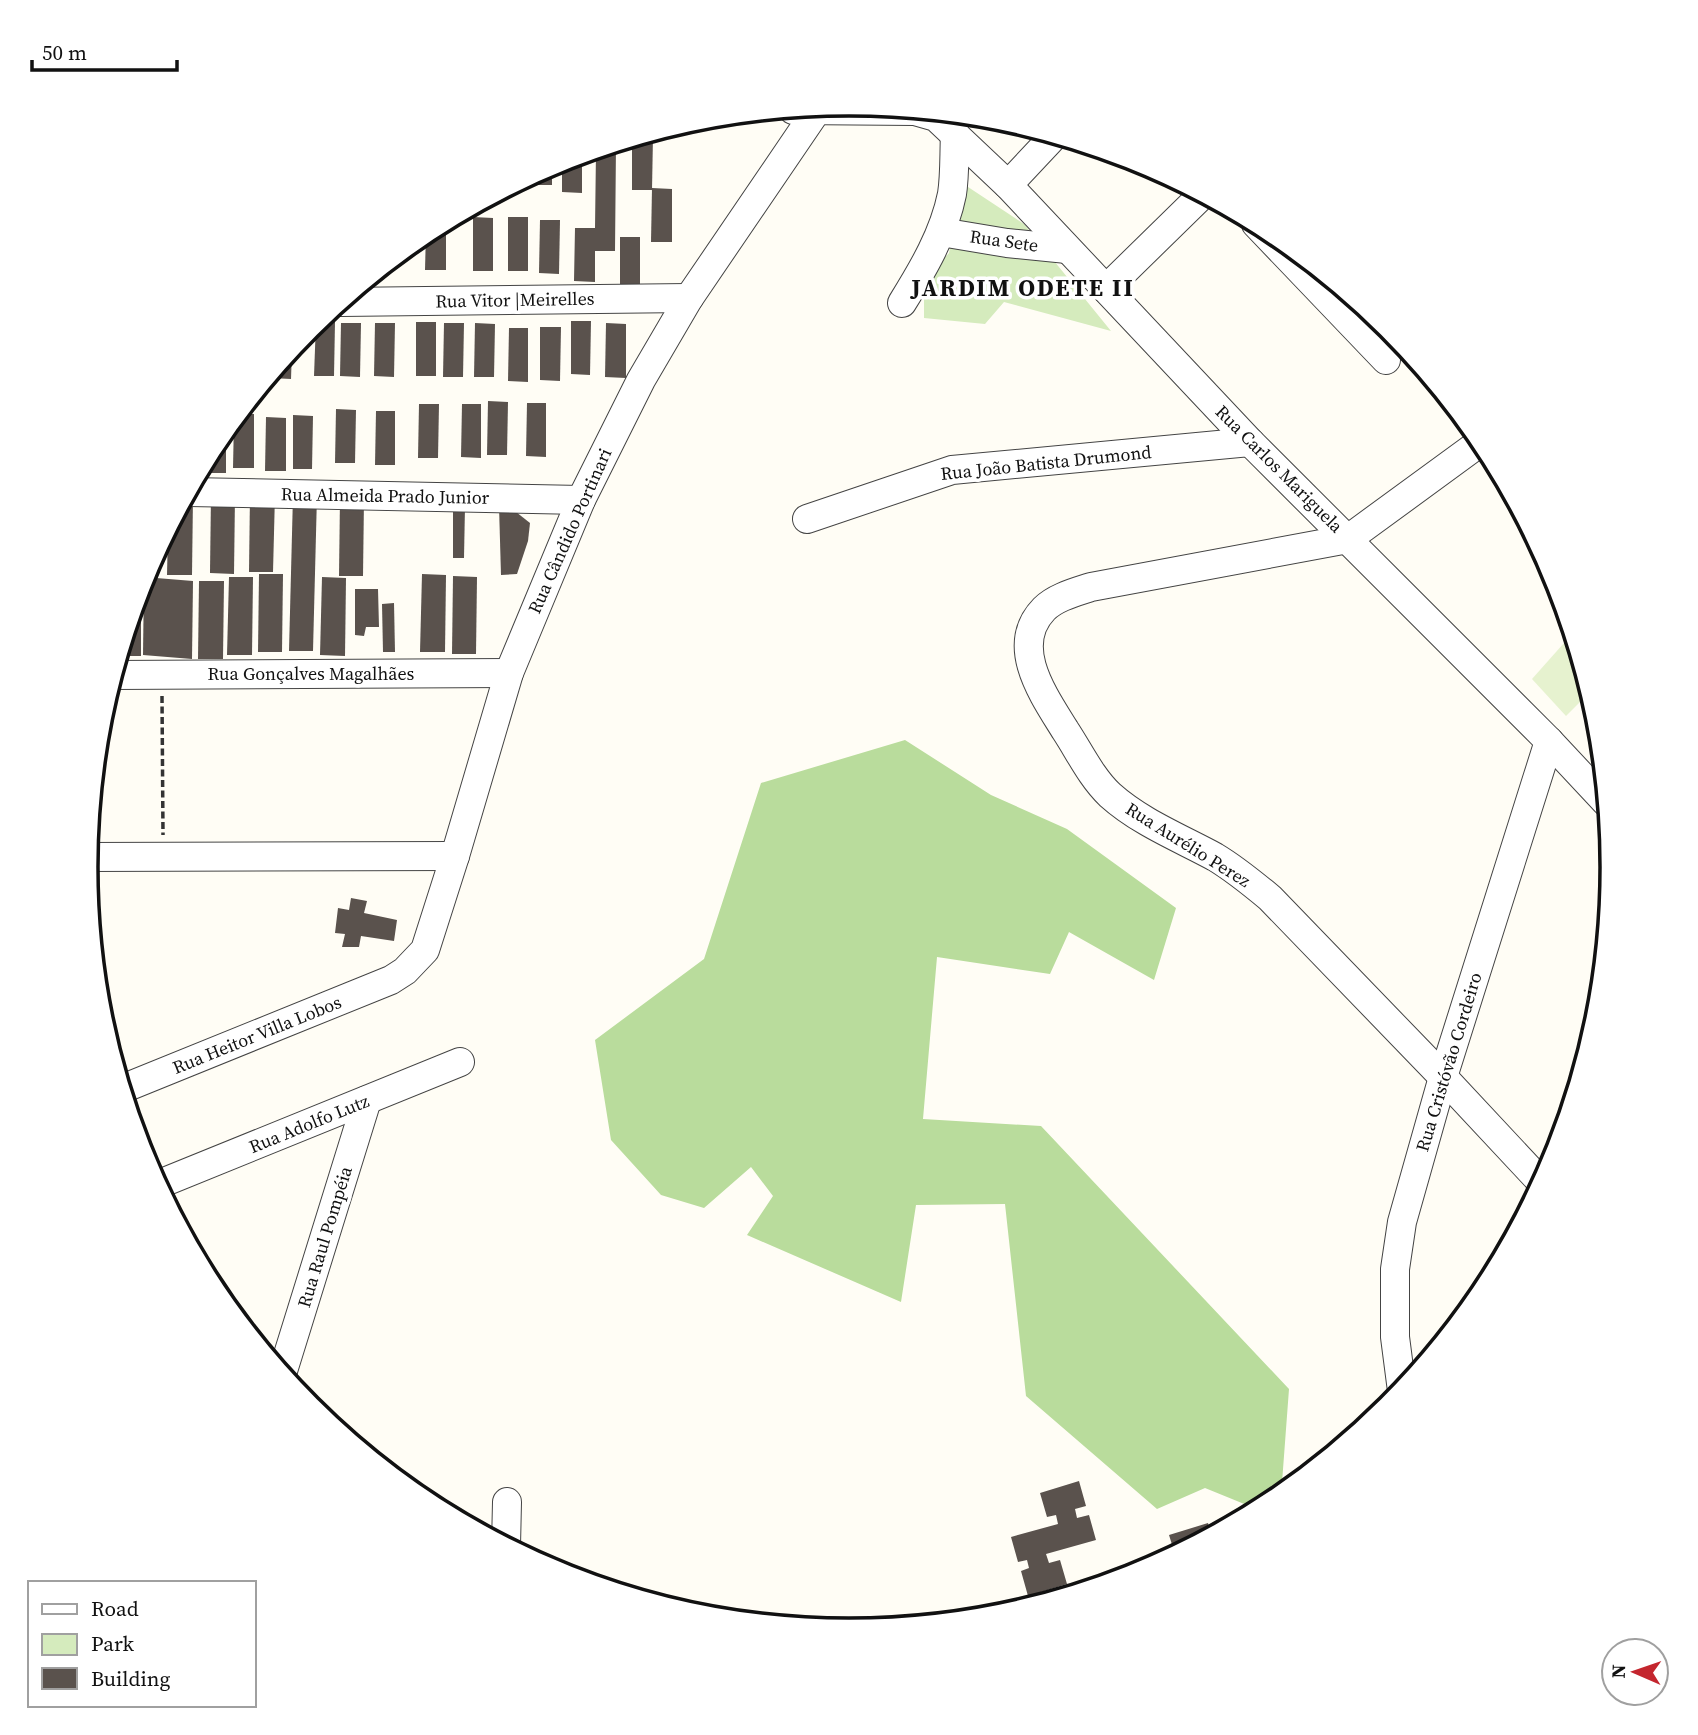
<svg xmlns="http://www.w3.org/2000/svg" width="1698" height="1735" font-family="'Source Serif 4',serif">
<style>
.green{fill:#d5ebbd}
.forest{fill:#b9dc9c}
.pitch{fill:#e6f2cf}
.building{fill:#5a524d}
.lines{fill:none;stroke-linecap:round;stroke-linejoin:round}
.minor-casing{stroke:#444;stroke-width:30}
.path{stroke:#333;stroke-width:3.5;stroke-dasharray:7 3.5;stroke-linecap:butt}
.minor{stroke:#fff;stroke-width:28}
.labels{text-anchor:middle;stroke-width:7;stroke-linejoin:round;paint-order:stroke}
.street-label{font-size:18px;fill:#111;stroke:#fff}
.district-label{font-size:24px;font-weight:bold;letter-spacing:2px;fill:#111;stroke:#fff}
.rim{fill:none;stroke:#111;stroke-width:3.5}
</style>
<rect width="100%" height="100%" fill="#fffdf5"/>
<polygon class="green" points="962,183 1024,224 1111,331 1004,302 985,324 924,318 924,280 949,253"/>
<polygon class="forest" points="905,740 991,795 1067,829 1176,908 1154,980 1069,932 1050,974 937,957 923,1119 1041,1126 1289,1389 1281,1496 1259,1510 1205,1488 1157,1509 1026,1396 1005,1204 916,1205 901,1302 747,1235 773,1196 751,1167 704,1208 661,1195 611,1140 595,1040 704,959 761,783"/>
<polygon class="pitch" points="1572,634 1590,692 1566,716 1532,679"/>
<g class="building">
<polygon points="643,136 653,136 652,190 632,190 632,139"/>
<polygon points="616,144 615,251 595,251 595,282 574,281 575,228 595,228 596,151"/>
<polygon points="582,155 582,193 562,192 562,161"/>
<polygon points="552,165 552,185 532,185 532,176"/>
<polygon points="652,188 672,189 672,242 651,242"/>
<polygon points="473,217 493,218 493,271 473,271"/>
<rect x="508" y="217" width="20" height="54"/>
<polygon points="540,220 560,220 559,274 539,273"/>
<polygon points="446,221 446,270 425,270 426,232"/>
<rect x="620" y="237" width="20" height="54"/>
<polygon points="571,321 591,321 590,375 571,374"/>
<polygon points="316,322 335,322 334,376 314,376"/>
<rect x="416" y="322" width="20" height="54"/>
<polygon points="341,323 361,323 360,377 340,376"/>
<polygon points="375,323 395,323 394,377 374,376"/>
<polygon points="444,323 464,323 463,377 443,377"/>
<polygon points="475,323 495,324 494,377 474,377"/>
<polygon points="606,323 626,324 626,378 605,377"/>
<polygon points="540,327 561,327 560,381 540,380"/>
<polygon points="509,328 528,328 528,382 508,381"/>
<polygon points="292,350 291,379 271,378 271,374"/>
<polygon points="488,401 508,402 507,455 487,455"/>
<polygon points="527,403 546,403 546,457 526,456"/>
<polygon points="419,404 439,404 438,458 418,458"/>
<polygon points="462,404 481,404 481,458 461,457"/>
<polygon points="336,409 356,410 355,463 335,463"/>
<polygon points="376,411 395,411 395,465 375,465"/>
<polygon points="239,414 254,414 254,468 233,468 234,419"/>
<polygon points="293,415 313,416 312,469 293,469"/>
<polygon points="266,417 286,418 286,471 265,471"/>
<polygon points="226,429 226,473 206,473 206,459 215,443"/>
<polygon points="250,494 275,494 273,572 249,572"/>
<polygon points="211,495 235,496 234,574 210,573"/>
<polygon points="293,495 317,495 313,651 289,651"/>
<polygon points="186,497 193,497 192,575 167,575 168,530"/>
<polygon points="340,498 364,499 363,576 339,576"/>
<polygon points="453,506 465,506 464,558 453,558"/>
<polygon points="499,506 511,508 530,523 528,541 517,574 501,575"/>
<polygon points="158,549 157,574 145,574 154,556"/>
<polygon points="259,574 283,574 282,652 258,652"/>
<polygon points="422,574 446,575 445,652 420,652"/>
<polygon points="453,576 477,577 476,654 452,654"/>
<polygon points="144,577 193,581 192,659 143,655"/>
<polygon points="229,577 253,577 252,655 227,655"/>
<polygon points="322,577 346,578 345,656 320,655"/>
<polygon points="199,581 224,581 223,659 198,659"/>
<polygon points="141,585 141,656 119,656 127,630"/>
<polygon points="355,589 378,589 379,627 366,627 364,636 355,635"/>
<polygon points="394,603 395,652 383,652 382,604"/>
<polygon points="351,898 367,901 364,913 397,920 394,941 361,936 359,947 342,947 345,934 335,933 338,908 349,910"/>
<polygon points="1079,1481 1086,1506 1075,1509 1077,1518 1089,1515 1096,1540 1046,1554 1049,1563 1060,1560 1067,1584 1028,1596 1021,1571 1029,1568 1027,1560 1018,1562 1011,1537 1058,1524 1056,1515 1047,1517 1040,1493"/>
<polygon points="1208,1523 1212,1535 1175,1554 1169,1535"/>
</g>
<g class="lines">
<g class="minor-casing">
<g id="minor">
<polyline points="793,110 915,111 936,117 1008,185 1250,442 1549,741 1606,802"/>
<polyline points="1008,185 1054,136"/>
<polyline points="1256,224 1386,360"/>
<polyline points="941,232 1007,243 1067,249"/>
<polyline points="1106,289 1202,195"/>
<polyline points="341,302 689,298"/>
<path d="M902 303C923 269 944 234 952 194 955 175 954 154 955 134"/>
<path d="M1482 441 1348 539 1091 587C1076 592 1056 597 1044 609 1008 646 1044 696 1065 730 1079 751 1091 777 1110 795 1140 822 1180 838 1215 857 1235 869 1252 883 1270 898L1443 1077 1542 1183"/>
<polyline points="189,492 581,500"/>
<polyline points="807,519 952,470 1250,442"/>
<polyline points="114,675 509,673"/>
<polyline points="87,857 455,856"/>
<polyline points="122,1089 391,980 405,971 425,950 455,856 509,673 581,500 641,380 689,298 817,110"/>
<polyline points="157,1185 460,1062"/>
<polyline points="282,1374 367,1100"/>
<polyline points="1402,1391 1395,1337 1395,1269 1402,1222 1443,1077 1549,741"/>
<polyline points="506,1546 507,1502"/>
</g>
</g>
<polyline class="path" points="162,696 163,835"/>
<use href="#minor" class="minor"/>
</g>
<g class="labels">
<g class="street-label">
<text transform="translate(1004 241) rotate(8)" y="6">Rua Sete</text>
<text transform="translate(515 300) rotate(-1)" y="6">Rua Vitor |Meirelles</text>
<text transform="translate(1046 463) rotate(-6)" y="6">Rua João Batista Drumond</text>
<text transform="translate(1279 469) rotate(45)" y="6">Rua Carlos Mariguela</text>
<text transform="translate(385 496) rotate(1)" y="6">Rua Almeida Prado Junior</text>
<text transform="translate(570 531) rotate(-66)" y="6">Rua Cândido Portinari</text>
<text x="311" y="680">Rua Gonçalves Magalhães</text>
<text transform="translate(1188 845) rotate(32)" y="6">Rua Aurélio Perez</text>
<text transform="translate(257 1035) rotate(-22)" y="6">Rua Heitor Villa Lobos</text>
<text transform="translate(1449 1062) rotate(-73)" y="6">Rua Cristóvão Cordeiro</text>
<text transform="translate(309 1124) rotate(-22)" y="6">Rua Adolfo Lutz</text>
<text transform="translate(325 1237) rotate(-73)" y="6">Rua Raul Pompéia</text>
</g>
<g class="district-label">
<text x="1023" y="296">JARDIM ODETE II</text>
</g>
</g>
<path d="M0 0H1698V1735H0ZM98 867a751 751 0 1 1 1502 0a751 751 0 1 1-1502 0Z" fill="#fff" fill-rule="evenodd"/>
<path class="rim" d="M98 867a751 751 0 1 1 1502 0a751 751 0 1 1-1502 0Z"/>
<rect x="28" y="1581" width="228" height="126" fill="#ffffff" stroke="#a0a0a0" stroke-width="2"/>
<rect x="42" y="1604" width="35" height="10" fill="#ffffff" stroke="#a0a0a0" stroke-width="2"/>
<text x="91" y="1616" font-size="21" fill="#111111">Road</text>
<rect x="42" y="1634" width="35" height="21" fill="#d5ebbd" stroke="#a0a0a0" stroke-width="2"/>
<text x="91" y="1651" font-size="21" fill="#111111">Park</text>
<rect x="42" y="1668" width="35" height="21" fill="#5a524d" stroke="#a0a0a0" stroke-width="2"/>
<text x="91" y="1686" font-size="21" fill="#111111">Building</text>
<g transform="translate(1635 1672) rotate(272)"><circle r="33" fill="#ffffff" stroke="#a0a0a0" stroke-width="2"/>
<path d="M0-5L12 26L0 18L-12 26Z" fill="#c4262e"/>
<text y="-10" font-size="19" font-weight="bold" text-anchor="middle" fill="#111111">N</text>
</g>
<path d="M32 60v10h145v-10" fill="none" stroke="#111111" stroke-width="3.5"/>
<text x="42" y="60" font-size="21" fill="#111111" stroke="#ffffff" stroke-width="5" paint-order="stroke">50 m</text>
</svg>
